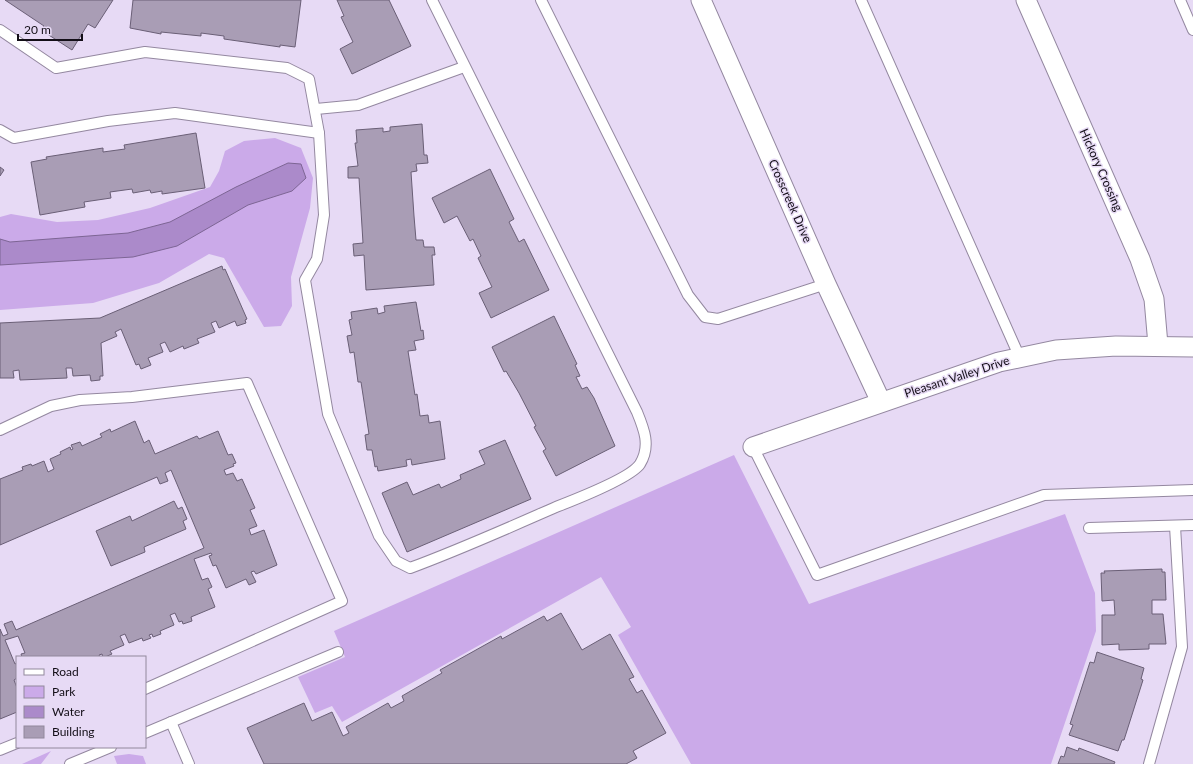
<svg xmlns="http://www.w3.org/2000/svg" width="1193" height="764" font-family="Lato,sans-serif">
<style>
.green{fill:#cbaae9}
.water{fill:#ab8aca;stroke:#7d6594}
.building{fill:#a99db5;stroke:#6a5f76}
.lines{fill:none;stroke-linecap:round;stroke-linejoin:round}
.service-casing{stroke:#9488a0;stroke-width:12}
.minor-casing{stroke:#9488a0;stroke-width:21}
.service{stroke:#fff;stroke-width:10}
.minor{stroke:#fff;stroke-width:19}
.labels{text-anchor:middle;stroke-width:3;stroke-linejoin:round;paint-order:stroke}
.street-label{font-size:12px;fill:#130e17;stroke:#e7daf5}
</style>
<rect width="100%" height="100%" fill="#e7daf5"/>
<g class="green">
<polygon points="275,138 301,148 313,178 310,208 291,277 292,306 281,326 264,327 224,258 209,254 159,283 93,303 0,310 0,217 11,214 57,222 98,220 150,208 210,187 219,171 225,151 244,141"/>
<polygon points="734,455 809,604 1065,514 1095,593 1096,631 1051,764 691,764 618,635 631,627 601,577 342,722 332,706 315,713 298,677 345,657 334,631"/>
<polygon points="51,751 41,764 22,764"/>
<polygon points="129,754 143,756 146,764 117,764 114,756"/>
</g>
<polygon class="water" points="288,163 301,164 306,178 292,191 248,205 177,246 133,257 0,265 0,239 10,242 128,233 170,222 236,187"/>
<g class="building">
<polygon points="5,0 113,0 95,28 88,24 72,50 41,30 44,26"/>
<polygon points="133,0 301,0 295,47 280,45 280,47 224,39 224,36 201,33 201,36 161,32 161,34 130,28"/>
<polygon points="337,0 389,0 411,46 352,74 340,49 353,42 341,17 344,16"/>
<polygon points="422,124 424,155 427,155 428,163 416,164 417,171 411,172 414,216 416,240 423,240 424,247 434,247 435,255 432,255 434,285 366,290 364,255 354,256 353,244 363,243 359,178 348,178 348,167 358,166 355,143 357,143 356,130 383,128 383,132 390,131 390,127"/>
<polygon points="196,133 205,188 162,194 162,191 151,193 150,190 133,193 132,189 110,192 111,198 84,202 85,207 40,215 31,162 47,159 46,157 103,148 103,152 125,149 124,145"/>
<polygon points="0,167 4,170 0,176"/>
<polygon points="490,169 514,219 509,222 519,242 524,239 549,290 491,318 479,293 492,287 478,258 481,256 473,239 470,241 457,216 444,223 432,198"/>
<polygon points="222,266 223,270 225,269 247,319 245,320 246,323 237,326 235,321 219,328 216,321 211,323 215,332 197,339 199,343 184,349 183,346 170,352 165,342 160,344 163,352 148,358 151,365 141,369 139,364 136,365 121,329 115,332 117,336 101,343 103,376 100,376 100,380 91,381 90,375 73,376 72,368 66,368 67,378 20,380 19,370 13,371 14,378 0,378 0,323 100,318"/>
<polygon points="416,302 421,331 423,330 424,339 414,341 416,350 408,351 415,395 417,394 420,416 428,415 429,423 440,421 445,459 412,465 411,459 406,460 407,466 378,471 377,466 375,467 372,450 367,450 365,435 369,434 361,382 358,382 354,352 350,353 347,336 352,335 349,320 352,319 351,312 377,308 378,314 385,312 384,306"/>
<polygon points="554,316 577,364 575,365 580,376 576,377 582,389 587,387 594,398 615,446 556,476 543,451 546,449 534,427 536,426 519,393 506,371 504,372 492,347"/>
<polygon points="135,421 144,443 149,440 155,454 197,436 199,439 218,431 228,455 232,454 236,463 233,464 234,466 224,470 226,475 233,473 237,481 242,479 255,508 250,510 257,526 249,529 251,535 264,530 277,565 256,574 254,571 251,572 256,582 249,585 246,579 226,588 216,565 213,566 209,556 212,555 211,553 194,559 202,580 208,578 212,587 208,589 215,607 191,617 192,621 183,624 182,621 179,622 175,613 170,615 174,625 160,631 161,634 153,637 152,634 149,635 151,638 143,641 142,638 129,643 125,634 120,636 124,645 110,651 112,654 105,657 103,657 102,654 99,655 100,657 22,657 21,654 25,653 18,636 5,640 15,664 17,663 17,678 14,680 17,688 17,712 0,719 0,629 3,636 8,634 4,624 12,621 16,630 204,548 171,470 165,473 168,481 160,484 157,477 0,545 0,479 23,470 22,467 31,464 32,466 44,461 48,472 54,469 50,459 61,454 60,452 70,447 71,450 73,449 71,445 80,442 82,446 102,437 100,434 110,429 111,432"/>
<polygon points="505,440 531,499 407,552 382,493 407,482 413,495 439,484 441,488 461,479 460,475 485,464 479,451"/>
<polygon points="174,501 178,509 182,507 187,519 183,521 186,529 144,547 145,552 111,566 96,531 130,516 132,521"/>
<polygon points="1162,569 1162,572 1165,572 1166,600 1152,600 1152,614 1163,614 1166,644 1149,644 1149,649 1119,650 1119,644 1102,645 1102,615 1115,615 1114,600 1102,601 1101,573 1105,573 1104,571"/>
<polygon points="561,613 582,650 610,634 634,677 629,679 637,693 642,690 666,733 633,751 637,758 626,764 264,764 247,728 304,703 312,721 332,712 343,736 349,733 346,727 388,703 391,708 404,701 402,696 442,673 440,670 501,636 502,639 544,616 547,621"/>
<polygon points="1097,652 1144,668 1141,679 1143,680 1124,740 1122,740 1118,751 1069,735 1073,725 1070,724 1090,662 1094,663"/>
<polygon points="1067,747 1078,751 1079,748 1115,762 1114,764 1058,764 1061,756 1064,757"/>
</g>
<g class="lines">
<g class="service-casing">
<g id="service">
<polyline points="541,0 688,295 705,317 718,319 826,284"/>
<polyline points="861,0 1020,358"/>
<polyline points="1180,0 1193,30"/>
<path d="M0 30 56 68 145 52 287 68 309 79 319 133 324 215 317 259 305 280 328 414 379 536 396 561 410 568C459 550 508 528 556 507 574 500 631 478 640 464 651 446 644 429 637 412L432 0"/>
<polyline points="316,109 358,105 464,67"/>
<polyline points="0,130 14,138 108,121 175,113 319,133"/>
<polyline points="0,430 51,406 80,400 132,397 247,383 342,601 145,689"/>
<polyline points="753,447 817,575 1044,495 1193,490"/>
<polyline points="1089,528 1193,525"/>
<polyline points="171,722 189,764"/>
<polyline points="145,733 338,652"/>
<polyline points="0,750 17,743"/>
<polyline points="70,764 111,747"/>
<polyline points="1149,764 1182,647 1175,526"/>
</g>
</g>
<g class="minor-casing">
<g id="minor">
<polyline points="701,0 826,284 881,402"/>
<polyline points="1026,0 1140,259 1154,299 1158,345"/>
<polyline points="753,447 999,362 1056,350 1116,346 1193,347"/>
</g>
</g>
<use href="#service" class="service"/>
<use href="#minor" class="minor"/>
</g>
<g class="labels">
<g class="street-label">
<text transform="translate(1101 170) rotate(66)" y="4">Hickory Crossing</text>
<text transform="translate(790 201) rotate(66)" y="4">Crosscreek Drive</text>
<text transform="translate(957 377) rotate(-18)" y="4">Pleasant Valley Drive</text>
</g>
</g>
<rect x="16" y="656" width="130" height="92" fill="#e7daf5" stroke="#92889c"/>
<rect x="24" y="669" width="20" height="6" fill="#ffffff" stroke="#92889c"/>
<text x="52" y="676" font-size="12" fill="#130e17">Road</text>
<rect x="24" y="686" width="20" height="12" fill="#cbaae9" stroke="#92889c"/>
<text x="52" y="696" font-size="12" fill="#130e17">Park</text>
<rect x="24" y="706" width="20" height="12" fill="#ab8aca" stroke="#92889c"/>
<text x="52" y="716" font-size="12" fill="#130e17">Water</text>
<rect x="24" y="726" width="20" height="12" fill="#a99db5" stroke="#92889c"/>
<text x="52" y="736" font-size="12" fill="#130e17">Building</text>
<path d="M18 34v6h64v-6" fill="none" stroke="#130e17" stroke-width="2"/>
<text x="24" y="34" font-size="12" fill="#130e17" stroke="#e7daf5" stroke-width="3" paint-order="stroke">20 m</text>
</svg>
